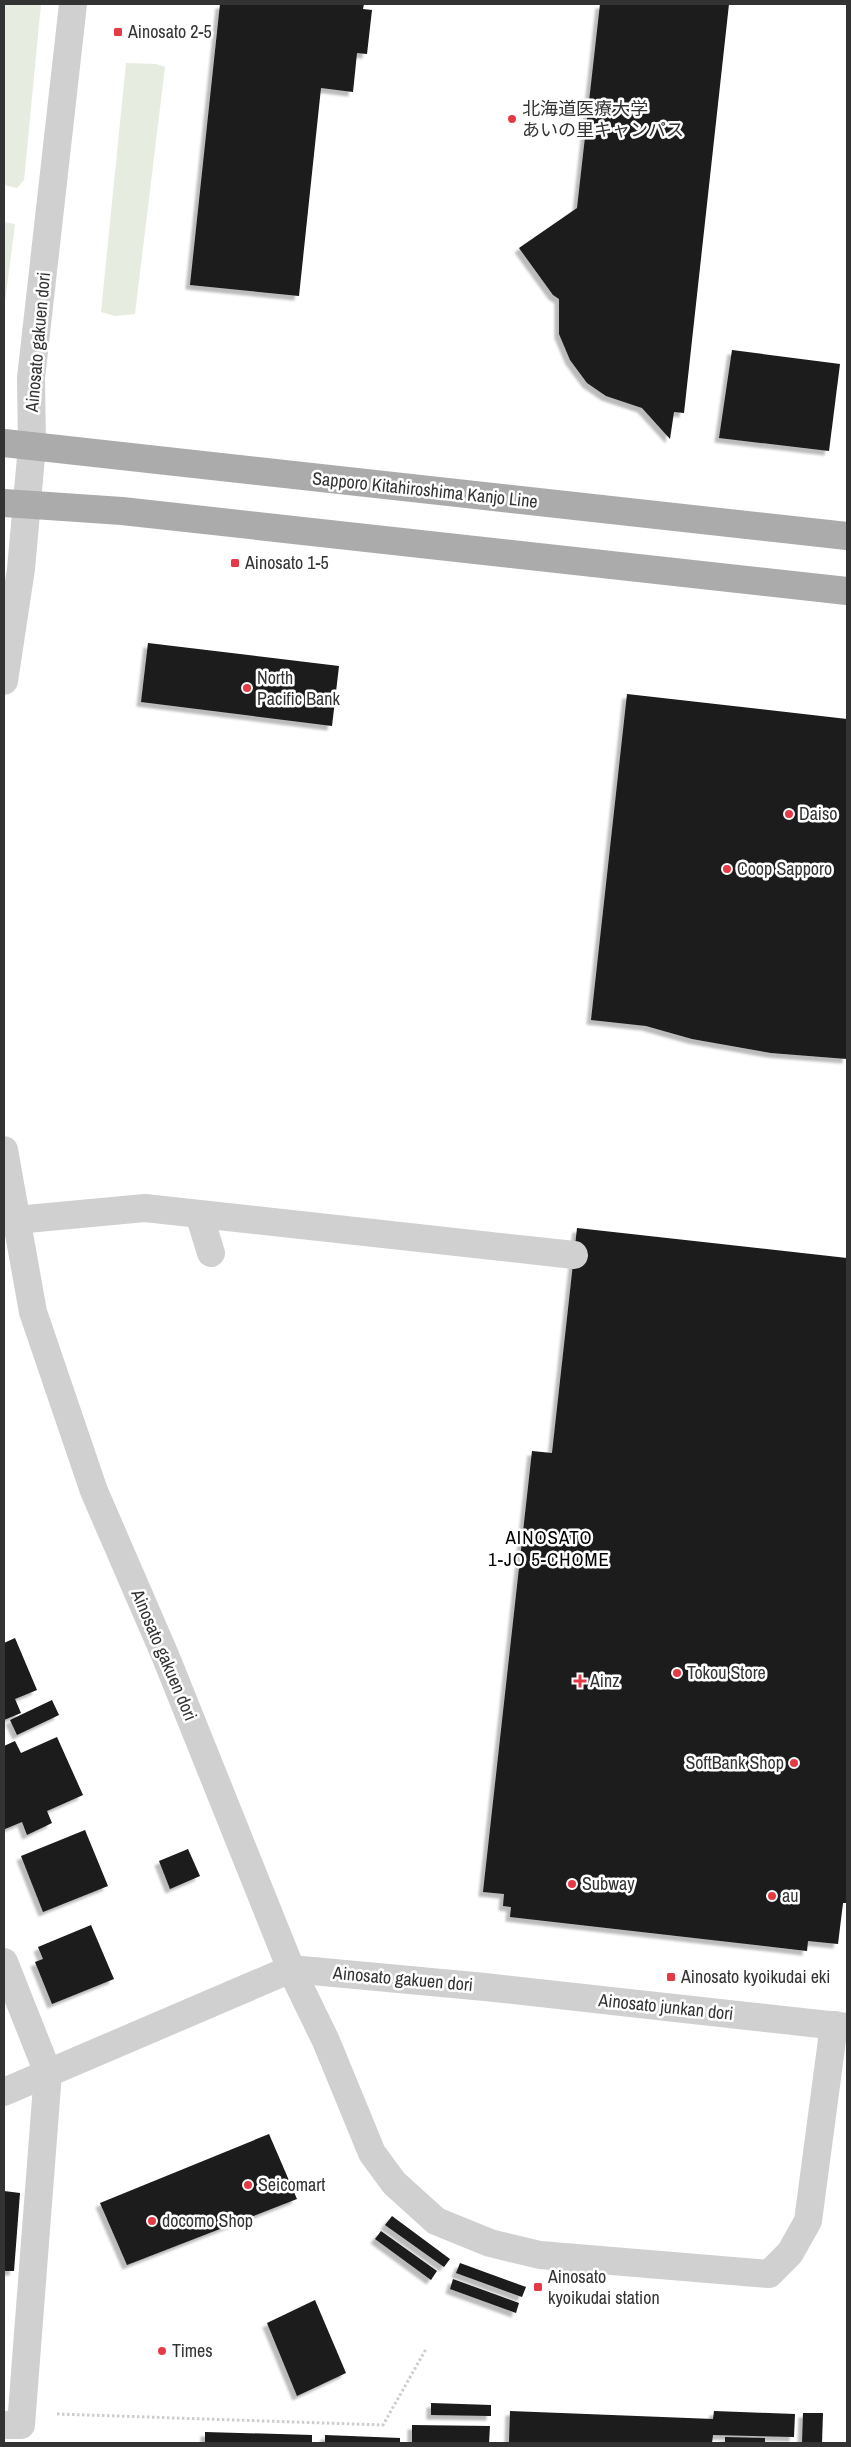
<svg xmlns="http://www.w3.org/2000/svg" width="851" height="2447" font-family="'Archivo Narrow','Noto Sans JP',sans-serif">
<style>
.green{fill:#e6ecdf}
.building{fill:#1a1a1a;filter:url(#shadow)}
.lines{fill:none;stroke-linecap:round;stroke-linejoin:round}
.path{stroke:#cdcdcd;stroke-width:3;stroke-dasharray:2.5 2.5;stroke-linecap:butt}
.minor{stroke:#d0d0d0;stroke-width:28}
.major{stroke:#ababab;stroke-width:28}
.poi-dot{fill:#e63946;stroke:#fff;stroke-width:2}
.labels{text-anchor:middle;stroke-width:5;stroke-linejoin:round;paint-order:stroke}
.poi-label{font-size:18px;fill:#333;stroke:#fff;text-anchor:start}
.street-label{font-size:18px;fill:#333;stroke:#fff}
.neighbourhood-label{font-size:19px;letter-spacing:1px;fill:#000;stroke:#fff}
</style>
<defs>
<filter id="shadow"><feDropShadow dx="-4.5" dy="4.5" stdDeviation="1" flood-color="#0004"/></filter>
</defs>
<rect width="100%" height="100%" fill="#fff"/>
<g class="green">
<polygon points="4,4 41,4 24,180 17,188 4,185"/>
<polygon points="126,63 156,64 165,67 135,314 115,316 101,312"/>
<polygon points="4,222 15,224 5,302 4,302"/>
</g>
<g class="building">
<polygon points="220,4 364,4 363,9 372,10 367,54 357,53 353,92 321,88 299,296 190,285"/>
<polygon points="600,4 729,4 684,413 674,412 670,439 642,408 606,396 587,383 570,360 559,334 559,299 553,295 519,248 577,208"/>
<polygon points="732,350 840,364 829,451 719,438"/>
<polygon points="148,643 339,666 332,726 141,702"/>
<polygon points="627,694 847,719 847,1059 771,1053 692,1039 646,1026 591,1020"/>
<polygon points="577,1228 847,1258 847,1903 843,1903 838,1944 808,1941 807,1951 510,1917 511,1907 503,1906 504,1894 483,1892 532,1451 552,1453"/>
<polygon points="15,1638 37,1690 15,1699 21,1713 4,1720 4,1643"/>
<polygon points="52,1700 59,1715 17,1735 10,1720"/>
<polygon points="57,1737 83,1795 47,1811 52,1823 27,1835 22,1822 5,1829 4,1746 15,1741 21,1753"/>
<polygon points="85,1830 108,1886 43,1912 21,1856"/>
<polygon points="188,1849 200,1876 170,1889 159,1861"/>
<polygon points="91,1925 114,1979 52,2004 35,1962 43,1959 38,1947"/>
<polygon points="269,2134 297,2199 127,2265 100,2203"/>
<polygon points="4,2191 20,2193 14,2271 4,2271"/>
<polygon points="392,2216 450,2259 444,2267 385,2225"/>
<polygon points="381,2231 437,2271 431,2280 375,2239"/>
<polygon points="460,2263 526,2287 522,2297 456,2273"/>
<polygon points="453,2279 519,2303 516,2313 450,2289"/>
<polygon points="315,2300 346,2373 297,2396 267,2323"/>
<polygon points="431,2403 491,2405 491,2416 431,2415"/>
<polygon points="510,2411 713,2419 714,2411 795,2414 794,2437 713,2435 712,2443 509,2443"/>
<polygon points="803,2413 823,2413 822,2443 802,2443"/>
<polygon points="412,2425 490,2426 489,2443 412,2443"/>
<polygon points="205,2432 312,2435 312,2443 205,2443"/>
<polygon points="325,2435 400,2438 400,2443 325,2443"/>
<polygon points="725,2437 765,2438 765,2443 725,2443"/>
</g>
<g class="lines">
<polyline class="path" points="57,2414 383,2425 426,2349"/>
<g class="minor">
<polyline points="4,681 21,569 32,446 31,378 73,4"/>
<polyline points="4,1150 33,1312 94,1491 165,1655 291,1969 326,2041 372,2153 394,2183 436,2221 490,2243 540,2255 769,2274 790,2253 808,2221 834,2025"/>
<polyline points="199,1214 211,1253"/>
<polyline points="16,1220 145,1208 574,1255"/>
<polyline points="4,1962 48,2073 21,2425 4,2425"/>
<polyline points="4,2092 291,1969 485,1987 847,2027"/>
</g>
<g class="major">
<polyline points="4,443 847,536"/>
<polyline points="4,503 122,511 847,591"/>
</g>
</g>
<g class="poi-dot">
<rect x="113" y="27" width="10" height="10" rx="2.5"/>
<circle cx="512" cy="119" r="5"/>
<rect x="230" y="558" width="10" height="10" rx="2.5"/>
<circle cx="247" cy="688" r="5"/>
<circle cx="789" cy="814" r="5"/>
<circle cx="727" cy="869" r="5"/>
<circle cx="677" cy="1673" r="5"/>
<path d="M577.5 1673.5h5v5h5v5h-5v5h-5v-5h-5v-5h5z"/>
<circle cx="794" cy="1763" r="5"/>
<circle cx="572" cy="1884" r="5"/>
<circle cx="772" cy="1896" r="5"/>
<rect x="666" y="1972" width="10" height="10" rx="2.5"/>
<circle cx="248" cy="2185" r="5"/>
<circle cx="152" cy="2221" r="5"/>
<rect x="533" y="2282" width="10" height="10" rx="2.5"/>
<circle cx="162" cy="2351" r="5"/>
</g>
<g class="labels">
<g class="poi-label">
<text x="128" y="38">Ainosato 2-5</text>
<text x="522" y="115">北海道医療大学<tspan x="522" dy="21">あいの里キャンパス</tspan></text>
<text x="245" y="569">Ainosato 1-5</text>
<text x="257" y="684">North<tspan x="257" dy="21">Pacific Bank</tspan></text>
<text x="799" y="820">Daiso</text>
<text x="737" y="875">Coop Sapporo</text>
<text x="687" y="1679">Tokou Store</text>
<text x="590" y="1687">Ainz</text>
<text x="784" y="1769" text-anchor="end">SoftBank Shop</text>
<text x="582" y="1890">Subway</text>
<text x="782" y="1902">au</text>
<text x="681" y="1983">Ainosato kyoikudai eki</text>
<text x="258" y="2191">Seicomart</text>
<text x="162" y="2227">docomo Shop</text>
<text x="548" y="2283">Ainosato<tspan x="548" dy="21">kyoikudai station</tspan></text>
<text x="172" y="2357">Times</text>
</g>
<g class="street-label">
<text transform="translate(38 342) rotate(-85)" y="6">Ainosato gakuen dori</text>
<text transform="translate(425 490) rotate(6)" y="6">Sapporo Kitahiroshima Kanjo Line</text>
<text transform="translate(164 1655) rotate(67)" y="6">Ainosato gakuen dori</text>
<text transform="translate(403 1979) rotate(5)" y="6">Ainosato gakuen dori</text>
<text transform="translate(666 2007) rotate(6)" y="6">Ainosato junkan dori</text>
</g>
<g class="neighbourhood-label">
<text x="549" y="1544">AINOSATO<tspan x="549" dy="22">1-JO 5-CHOME</tspan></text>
</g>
</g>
<rect width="851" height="2447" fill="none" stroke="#333333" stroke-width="10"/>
</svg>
